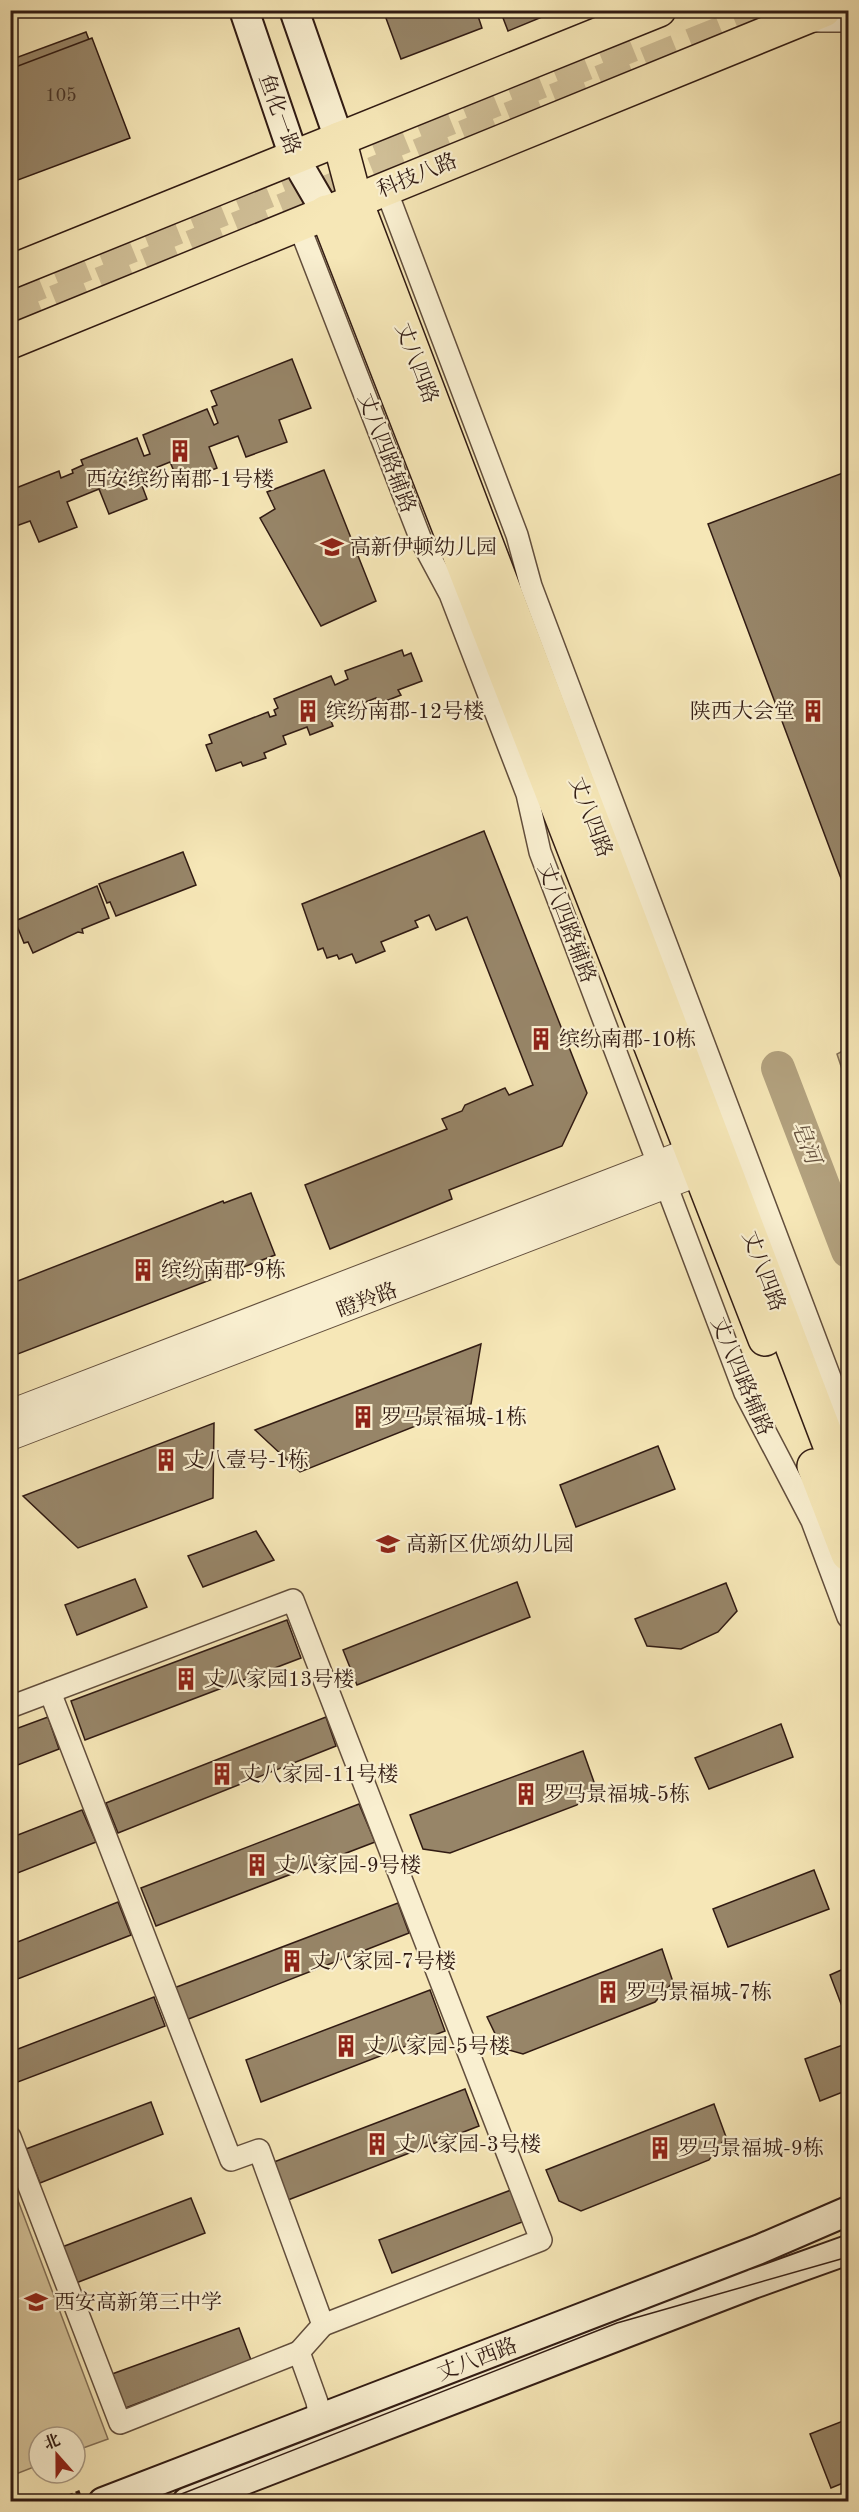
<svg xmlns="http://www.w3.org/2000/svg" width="859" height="2512" font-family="'Old Standard TT','Noto Serif SC',serif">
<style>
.green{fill:#d5c49b;stroke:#837057;stroke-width:1.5}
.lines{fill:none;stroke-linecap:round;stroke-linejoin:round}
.river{stroke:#b3a27f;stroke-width:34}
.building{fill:#978568;stroke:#311b13;stroke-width:1.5}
.trunk-tunnel{stroke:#cfbe96;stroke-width:33;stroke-dasharray:33 16;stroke-linecap:butt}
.minor-casing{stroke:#624e3c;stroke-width:24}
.tertiary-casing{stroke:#624e3c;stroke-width:28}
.secondary-casing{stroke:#311b13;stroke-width:32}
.primary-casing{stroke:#311b13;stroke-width:36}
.path{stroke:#311b13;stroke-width:4;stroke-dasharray:4.5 3;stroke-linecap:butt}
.minor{stroke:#f9efd0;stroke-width:21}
.tertiary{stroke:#f9efd0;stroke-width:26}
.secondary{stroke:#f9efd0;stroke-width:28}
.primary{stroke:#f6e7b7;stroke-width:33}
.tram{stroke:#311b13;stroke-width:1.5}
.labels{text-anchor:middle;stroke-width:4.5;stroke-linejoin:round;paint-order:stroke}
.number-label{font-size:18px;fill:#4a3628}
.street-label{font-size:21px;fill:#311b13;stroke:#f9efd0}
.poi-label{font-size:21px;fill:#311b13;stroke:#f9efd0;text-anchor:start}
.water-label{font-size:22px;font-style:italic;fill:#65513e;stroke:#f9efd0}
</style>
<rect width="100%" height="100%" fill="#f6e7b7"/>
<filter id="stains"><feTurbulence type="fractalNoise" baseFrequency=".00333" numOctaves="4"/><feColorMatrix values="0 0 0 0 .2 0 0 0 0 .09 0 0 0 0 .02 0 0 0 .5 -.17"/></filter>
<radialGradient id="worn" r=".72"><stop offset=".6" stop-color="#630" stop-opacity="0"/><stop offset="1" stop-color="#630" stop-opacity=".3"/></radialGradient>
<g class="green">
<polygon points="848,1048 848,1087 837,1054"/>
<polygon points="11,2182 108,2439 75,2451 75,2437 39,2437 39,2465 11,2476"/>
</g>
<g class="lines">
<polyline class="river" points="778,1068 848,1251"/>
</g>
<g class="building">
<polygon points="383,10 476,10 482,28 401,59"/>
<polygon points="500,10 559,10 508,31"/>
<polygon points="86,32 124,130 10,173 10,60"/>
<polygon points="92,38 130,138 10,183 10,69"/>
<polygon points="292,359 311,408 279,420 287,442 246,457 238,436 209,447 217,468 179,483 170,462 138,475 147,499 109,514 99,489 67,502 77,527 39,542 30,521 16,526 10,513 10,498 14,497 11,490 59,471 61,478 73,473 72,470 83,465 81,460 137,438 144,456 150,454 143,435 207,409 214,425 218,423 212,407 217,405 211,391"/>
<polygon points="324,470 376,601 321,626 260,518 275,509 267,492"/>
<polygon points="848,471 848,897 708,524"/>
<polygon points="402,650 404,656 411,653 422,681 398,690 401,695 378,704 376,698 329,716 333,726 310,735 307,727 283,736 286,744 264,753 266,758 243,766 241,762 216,771 206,745 212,743 209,735 268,712 270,717 276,715 274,710 278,708 274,699 331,676 335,685 348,679 345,671"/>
<polygon points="484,831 587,1093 562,1146 449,1190 452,1199 330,1249 305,1185 447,1129 442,1119 462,1111 465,1105 505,1088 509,1095 533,1085 467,917 436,930 429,915 415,921 418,927 381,942 385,951 356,963 352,954 339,959 337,955 327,958 323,948 318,950 302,904"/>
<polygon points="183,852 196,885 116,916 110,902 107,903 99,884"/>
<polygon points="97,886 109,918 82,929 83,933 78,932 33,953 28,942 24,943 15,921"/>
<polygon points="251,1193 275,1255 10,1357 10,1284 223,1201 224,1203"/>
<polygon points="481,1344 471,1404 300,1472 255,1430"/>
<polygon points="214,1423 213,1498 78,1548 23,1496"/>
<polygon points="658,1446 675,1489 576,1527 560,1485"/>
<polygon points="256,1531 274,1560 203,1587 188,1556"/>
<polygon points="135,1579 147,1607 77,1635 65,1605"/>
<polygon points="517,1582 530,1617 357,1685 343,1650"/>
<polygon points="726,1583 737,1611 718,1632 681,1649 647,1646 635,1619"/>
<polygon points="287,1620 301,1658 85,1740 71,1701"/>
<polygon points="48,1717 59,1749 10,1768 10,1731"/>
<polygon points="326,1717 336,1746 118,1833 106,1803"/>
<polygon points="781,1724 793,1757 709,1789 695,1758"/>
<polygon points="583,1751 594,1782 577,1805 450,1853 423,1849 410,1815"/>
<polygon points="359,1804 375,1842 156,1926 141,1888"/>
<polygon points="82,1810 96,1842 10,1876 10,1838"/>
<polygon points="814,1870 829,1909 728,1947 713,1909"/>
<polygon points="118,1902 131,1935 10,1982 10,1945"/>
<polygon points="398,1903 409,1933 186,2020 174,1988"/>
<polygon points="662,1949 673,1982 655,2002 523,2054 502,2048 487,2017"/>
<polygon points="848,1967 848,2022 830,1975"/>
<polygon points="430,1990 445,2031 261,2102 246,2060"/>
<polygon points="154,1997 165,2026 10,2085 10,2052"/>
<polygon points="848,2043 848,2090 820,2101 805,2059"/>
<polygon points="465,2089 479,2126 288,2200 274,2162"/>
<polygon points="151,2102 163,2134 40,2183 26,2149"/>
<polygon points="714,2104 726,2137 709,2160 581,2211 559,2201 546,2170"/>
<polygon points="511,2190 522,2222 392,2273 379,2240"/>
<polygon points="191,2198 205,2233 76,2283 62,2247"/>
<polygon points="239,2328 251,2360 123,2409 112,2374"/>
<polygon points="848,2419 848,2481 831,2488 810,2434"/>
</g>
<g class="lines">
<g class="trunk-tunnel">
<polyline points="10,295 643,41"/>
<polyline points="10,320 778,10"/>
</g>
<g class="minor-casing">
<g id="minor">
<polyline points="807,21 848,21"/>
<polyline points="385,187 517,535 531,586 848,1425"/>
<polyline points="298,223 421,540 450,594 527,794 540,852 745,1393 812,1521 848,1617"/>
<polyline points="50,1692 231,2160 259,2150 323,2325 299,2352 317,2402 320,2420"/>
<polyline points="10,1707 293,1600 541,2240 323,2325"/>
<polyline points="10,2137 120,2423 299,2352"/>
</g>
</g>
<g class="tertiary-casing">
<g id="tertiary">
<polyline points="10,1413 709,1144"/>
<polyline points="10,1437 716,1166"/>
</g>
</g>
<g class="secondary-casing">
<g id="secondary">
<polyline points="244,10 294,157 326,212"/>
<polyline points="294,10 339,139"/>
<polyline points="103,2502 760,2249 848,2211"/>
<polyline points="187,2502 753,2284 848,2250"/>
</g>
</g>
<g class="primary-casing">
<g id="primary">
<polyline points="339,139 355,199 848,1493"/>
<polyline points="326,212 765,1339"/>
<polyline points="10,272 659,10"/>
<polyline points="10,342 824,10"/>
<polyline points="814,1466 848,1554"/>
</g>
</g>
<polyline class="path" points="55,2502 82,2491"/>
<use href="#minor" class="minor"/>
<use href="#tertiary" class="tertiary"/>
<use href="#secondary" class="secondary"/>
<use href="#primary" class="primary"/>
<polyline class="tram" points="161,2502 617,2323 848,2257"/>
</g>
<defs>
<g id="building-bare" transform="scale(1.8)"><path d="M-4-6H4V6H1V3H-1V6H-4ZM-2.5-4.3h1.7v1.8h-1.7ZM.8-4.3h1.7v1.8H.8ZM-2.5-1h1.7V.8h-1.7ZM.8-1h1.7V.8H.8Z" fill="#8f2418" stroke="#f9efd0" stroke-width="2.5" paint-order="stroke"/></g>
<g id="school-bare" transform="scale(1.8)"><path d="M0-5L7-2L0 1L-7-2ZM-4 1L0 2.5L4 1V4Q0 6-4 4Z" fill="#8f2418" stroke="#f9efd0" stroke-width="2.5" paint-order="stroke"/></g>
</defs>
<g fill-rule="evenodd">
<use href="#building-bare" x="180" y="451"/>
<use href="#school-bare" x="332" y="547"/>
<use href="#building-bare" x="308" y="711"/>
<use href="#building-bare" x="813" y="711"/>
<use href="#building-bare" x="541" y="1039"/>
<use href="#building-bare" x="143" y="1270"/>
<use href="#building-bare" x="363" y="1417"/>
<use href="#building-bare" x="166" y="1460"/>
<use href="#school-bare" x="388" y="1544"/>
<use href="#building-bare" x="186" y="1679"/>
<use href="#building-bare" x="222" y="1774"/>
<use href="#building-bare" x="526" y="1794"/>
<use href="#building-bare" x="257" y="1865"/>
<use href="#building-bare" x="292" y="1961"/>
<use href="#building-bare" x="608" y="1992"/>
<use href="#building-bare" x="346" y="2046"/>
<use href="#building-bare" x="377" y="2144"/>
<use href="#building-bare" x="660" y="2148"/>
<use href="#school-bare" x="36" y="2302"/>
</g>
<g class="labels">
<g class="number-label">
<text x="61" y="101">105</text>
</g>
<g class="street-label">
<text transform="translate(280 114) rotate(70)" y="7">鱼化一路</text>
<text transform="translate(417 175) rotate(-22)" y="7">科技八路</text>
<text transform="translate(417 363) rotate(69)" y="7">丈八四路</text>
<text transform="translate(387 453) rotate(69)" y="7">丈八四路辅路</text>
<text transform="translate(591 817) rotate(69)" y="7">丈八四路</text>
<text transform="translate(567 923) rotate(69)" y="7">丈八四路辅路</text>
<text transform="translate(764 1271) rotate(69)" y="7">丈八四路</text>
<text transform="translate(367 1300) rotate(-21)" y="7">瞪羚路</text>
<text transform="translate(742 1376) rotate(67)" y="7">丈八四路辅路</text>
<text transform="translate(477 2359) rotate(-21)" y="7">丈八西路</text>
</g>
<g class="poi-label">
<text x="180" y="486" text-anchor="middle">西安缤纷南郡-1号楼</text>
<text x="350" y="554">高新伊顿幼儿园</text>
<text x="326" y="718">缤纷南郡-12号楼</text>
<text x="795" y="718" text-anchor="end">陕西大会堂</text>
<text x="559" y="1046">缤纷南郡-10栋</text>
<text x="161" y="1277">缤纷南郡-9栋</text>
<text x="381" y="1424">罗马景福城-1栋</text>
<text x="184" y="1467">丈八壹号-1栋</text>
<text x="406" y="1551">高新区优颂幼儿园</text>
<text x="204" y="1686">丈八家园13号楼</text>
<text x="240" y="1781">丈八家园-11号楼</text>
<text x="544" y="1801">罗马景福城-5栋</text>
<text x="275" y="1872">丈八家园-9号楼</text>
<text x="310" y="1968">丈八家园-7号楼</text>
<text x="626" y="1999">罗马景福城-7栋</text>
<text x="364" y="2053">丈八家园-5号楼</text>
<text x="395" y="2151">丈八家园-3号楼</text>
<text x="678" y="2155">罗马景福城-9栋</text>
<text x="54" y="2309">西安高新第三中学</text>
</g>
<g class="water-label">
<text transform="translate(807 1142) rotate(69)" y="8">皂河</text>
</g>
</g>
<rect width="859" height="2512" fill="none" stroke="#f6e7b7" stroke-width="36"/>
<rect x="12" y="12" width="835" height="2488" fill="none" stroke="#311b13" stroke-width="3"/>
<rect x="18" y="18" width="823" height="2476" fill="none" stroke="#311b13" stroke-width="1.5"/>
<g transform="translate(57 2455) rotate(339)"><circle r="28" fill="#f9efd0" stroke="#a99a84" stroke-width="1.5"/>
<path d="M0-4.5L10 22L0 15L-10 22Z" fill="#8f2418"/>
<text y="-9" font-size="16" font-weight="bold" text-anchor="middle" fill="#311b13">北</text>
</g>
<rect width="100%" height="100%" filter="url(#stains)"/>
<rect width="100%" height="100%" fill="url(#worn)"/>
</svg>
